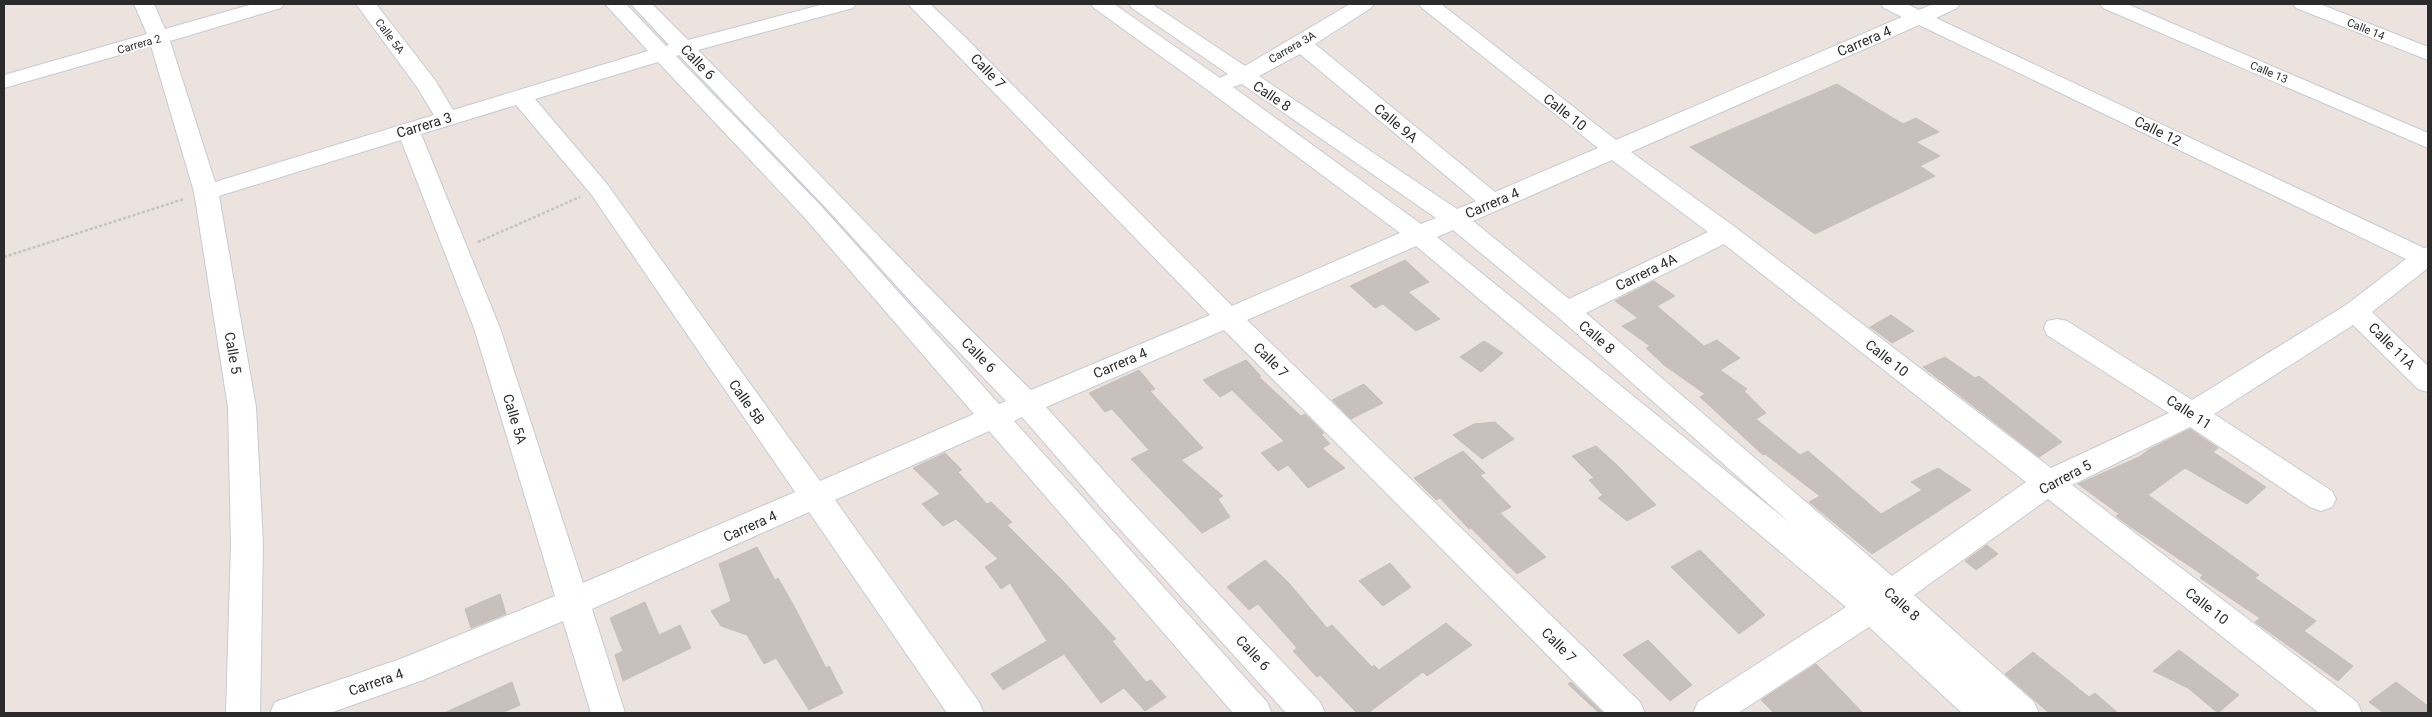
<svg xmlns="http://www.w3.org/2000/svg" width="2432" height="717" font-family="Roboto,sans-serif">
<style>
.building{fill:#c7c0bd;stroke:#c7bfb8}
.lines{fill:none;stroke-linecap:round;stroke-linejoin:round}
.minor-casing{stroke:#c6cbd3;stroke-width:2}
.path{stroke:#c4c4c4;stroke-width:2.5;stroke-dasharray:3 2;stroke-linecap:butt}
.minor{fill:#fff;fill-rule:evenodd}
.labels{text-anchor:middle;stroke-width:4;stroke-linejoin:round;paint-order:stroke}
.far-street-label{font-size:11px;fill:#2b2b2b;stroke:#fff}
.street-label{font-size:14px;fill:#2b2b2b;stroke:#fff}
</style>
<rect width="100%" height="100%" fill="#ece3de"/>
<g class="building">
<polygon points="1837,84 1903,124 1916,118 1939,132 1916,142 1940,156 1920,166 1935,176 1815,234 1690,147"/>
<polygon points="1405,260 1429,282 1408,292 1440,319 1416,331 1383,304 1375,308 1350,286"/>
<polygon points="1654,281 1675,296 1657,306 1704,346 1717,340 1740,358 1720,370 1747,389 1744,391 1766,413 1756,419 1800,455 1808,451 1881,514 1922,490 1911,482 1938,468 1971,490 1872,554 1809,502 1820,496 1765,454 1763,455 1700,397 1705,394 1664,365 1646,348 1650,346 1622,326 1638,318 1615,301"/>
<polygon points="1891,315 1914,331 1892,343 1870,327"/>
<polygon points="1484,341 1503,353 1481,372 1460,357"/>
<polygon points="1945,357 1975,378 1979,376 2062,442 2039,457 1923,367"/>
<polygon points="1246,360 1261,376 1259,377 1301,416 1305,414 1324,433 1321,434 1330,444 1322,448 1345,468 1308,488 1288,465 1278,471 1261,453 1284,441 1232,390 1220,397 1203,380"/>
<polygon points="1139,370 1155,389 1150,391 1203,448 1181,460 1223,496 1218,499 1230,517 1202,533 1131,459 1149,450 1112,409 1105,412 1089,393"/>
<polygon points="1364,384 1383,403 1351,419 1332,400"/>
<polygon points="1495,422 1514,439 1482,459 1453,435 1474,424"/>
<polygon points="2190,429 2218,448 2213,452 2266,487 2247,504 2185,468 2148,495 2259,575 2255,578 2316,621 2304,631 2353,666 2338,681 2255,622 2260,618 2200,578 2203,575 2128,525 2116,516 2119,514 2078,484 2139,457 2150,449"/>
<polygon points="1596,446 1617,465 1656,505 1627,521 1598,498 1603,495 1589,480 1594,478 1572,456"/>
<polygon points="1463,451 1485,473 1480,475 1511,507 1500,513 1546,557 1517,574 1471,528 1469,529 1440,498 1436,500 1414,478"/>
<polygon points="945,453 962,470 958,472 987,504 991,502 1012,522 1007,525 1062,580 1116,639 1112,641 1146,682 1151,680 1166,697 1145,711 1124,688 1101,703 1064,654 1003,690 991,674 1047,641 1010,583 1001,589 985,567 998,559 956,519 943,526 922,504 940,494 913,468"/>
<polygon points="1987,545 1998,554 1976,570 1965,561"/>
<polygon points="757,547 775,580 778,578 794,606 826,668 829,666 843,693 809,710 776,658 764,664 747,635 721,626 711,611 731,601 719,564"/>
<polygon points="1700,550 1765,615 1739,634 1671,567"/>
<polygon points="1265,560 1288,582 1327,628 1332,625 1372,667 1374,665 1379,670 1446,623 1472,645 1427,676 1423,672 1368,713 1357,713 1320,675 1317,677 1293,651 1297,648 1258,604 1249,610 1227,587"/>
<polygon points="1390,563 1411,587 1383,606 1359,581"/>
<polygon points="500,594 506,614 471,628 465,609"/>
<polygon points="645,602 659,635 680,625 691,648 623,681 615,655 623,651 610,618"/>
<polygon points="1648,640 1692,685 1670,701 1623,655"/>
<polygon points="2179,650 2239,695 2218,713 2188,688 2153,671"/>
<polygon points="2033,652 2089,697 2095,693 2118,713 2049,713 2005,674"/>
<polygon points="1816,664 1863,713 1774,713 1761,700"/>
<polygon points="512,682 520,705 502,713 444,713"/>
<polygon points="1571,682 1603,713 1599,713 1568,684"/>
<polygon points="2396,682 2428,706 2428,713 2384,713 2369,702"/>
</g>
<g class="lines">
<g class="minor-casing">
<g id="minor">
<path d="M134 4H154L165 29 253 4H284L281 8 170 41 215 182 434 115 417 87 356 4H376L435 80 453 110 648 51 605 4H626L666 46 669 45 631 4H652L688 40 824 4H856L853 8 698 50C809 163 918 279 1031 390L1210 315 908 4H930L965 37 1232 306 1400 233 1209 91 1094 8 1091 4H1114L1220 78 1228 74 1132 8 1129 4H1152L1245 66 1350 4H1374L1371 8 1315 44 1495 192 1598 148 1422 8 1419 4H1441L1616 140 1902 17 1884 8 1881 4H1907L1919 10 1933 4H1960L1957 8 1936 18 2424 248 2428 247V268L2372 312 2428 366V392L2418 389 2353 325 2214 414 2332 491 2336 499 2332 507 2321 511 2310 507 2190 427 2072 485 2357 702 2362 713H2319L2048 499 1914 595 2034 702 2039 713H1962L1869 627 1738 713H1693L1698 702 1846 607 1416 246 1247 320 1640 702 1645 713H1605L1224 330 1046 407 1130 500 1320 702 1325 713H1286L1108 516 1022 417 1014 421 1267 702 1272 713H1233L989 431 835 500 979 702 984 713H947L809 512 592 609 625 713H591L563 621 423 680 330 713H270L275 702 403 658 555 596 474 328 401 140 219 196 256 407 263 544 260 713H226L231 544 228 407 194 192 151 46 4 88V75L147 34ZM1919 25 2406 259 2346 305 2192 400 2067 321 2057 319 2047 321 2044 328 2047 335 2169 413 2051 468 1735 227 1631 152ZM1300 54 1476 201 1457 209 1259 76ZM679 55 827 209 912 303 1006 401 999 404 822 207 676 56ZM658 62 804 217 974 414 820 481 607 184 535 99ZM1242 84 1436 218 1421 224 1233 87ZM516 105 591 194 795 492 583 583 500 328 421 134ZM1612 160 1708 232 1569 299 1473 221ZM1453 230 1558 317 1790 523 1437 237ZM1724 244 2026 482 1892 576 1586 313Z"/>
<polygon points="2100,4 2127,4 2428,133 2428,148 2103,8"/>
<polygon points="2293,4 2320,4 2428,47 2428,60 2296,8"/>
</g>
</g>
<g class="path">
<polyline points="478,242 580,197"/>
<polyline points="4,257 184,199"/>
</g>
<use href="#minor" class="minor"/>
</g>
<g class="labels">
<g class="far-street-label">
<text transform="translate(2366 29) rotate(22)" y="4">Calle 14</text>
<text transform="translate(390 36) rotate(53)" y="4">Calle 5A</text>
<text transform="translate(139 44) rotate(-16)" y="4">Carrera 2</text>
<text transform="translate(1292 47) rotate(-30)" y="4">Carrera 3A</text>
<text transform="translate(2269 72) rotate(23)" y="4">Calle 13</text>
</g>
<g class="street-label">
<text transform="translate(1864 41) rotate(-23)" y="5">Carrera 4</text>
<text transform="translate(698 62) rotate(46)" y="5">Calle 6</text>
<text transform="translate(988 71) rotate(46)" y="5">Calle 7</text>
<text transform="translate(1272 96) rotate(34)" y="5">Calle 8</text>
<text transform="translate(1565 112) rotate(38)" y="5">Calle 10</text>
<text transform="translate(1396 123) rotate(40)" y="5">Calle 9A</text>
<text transform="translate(424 125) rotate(-17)" y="5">Carrera 3</text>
<text transform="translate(2158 131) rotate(26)" y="5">Calle 12</text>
<text transform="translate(1492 203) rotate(-23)" y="5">Carrera 4</text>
<text transform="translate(1646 272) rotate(-26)" y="5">Carrera 4A</text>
<text transform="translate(1597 337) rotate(41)" y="5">Calle 8</text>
<text transform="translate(2392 346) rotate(45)" y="5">Calle 11A</text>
<text transform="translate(233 353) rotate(80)" y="5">Calle 5</text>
<text transform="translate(979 355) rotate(45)" y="5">Calle 6</text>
<text transform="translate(1887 358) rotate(38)" y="5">Calle 10</text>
<text transform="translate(1271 360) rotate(45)" y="5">Calle 7</text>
<text transform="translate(1120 363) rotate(-23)" y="5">Carrera 4</text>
<text transform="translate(747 402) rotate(55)" y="5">Calle 5B</text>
<text transform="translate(2189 412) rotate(33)" y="5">Calle 11</text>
<text transform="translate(515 419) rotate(73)" y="5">Calle 5A</text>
<text transform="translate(2065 477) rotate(-28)" y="5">Carrera 5</text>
<text transform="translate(750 526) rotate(-24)" y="5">Carrera 4</text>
<text transform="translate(1902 604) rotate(42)" y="5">Calle 8</text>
<text transform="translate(2207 606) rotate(38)" y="5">Calle 10</text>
<text transform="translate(1559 645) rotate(45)" y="5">Calle 7</text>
<text transform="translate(1253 653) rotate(47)" y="5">Calle 6</text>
<text transform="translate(376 682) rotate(-19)" y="5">Carrera 4</text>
</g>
</g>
<rect width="2432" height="717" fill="none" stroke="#2b2b2b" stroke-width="10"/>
</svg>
